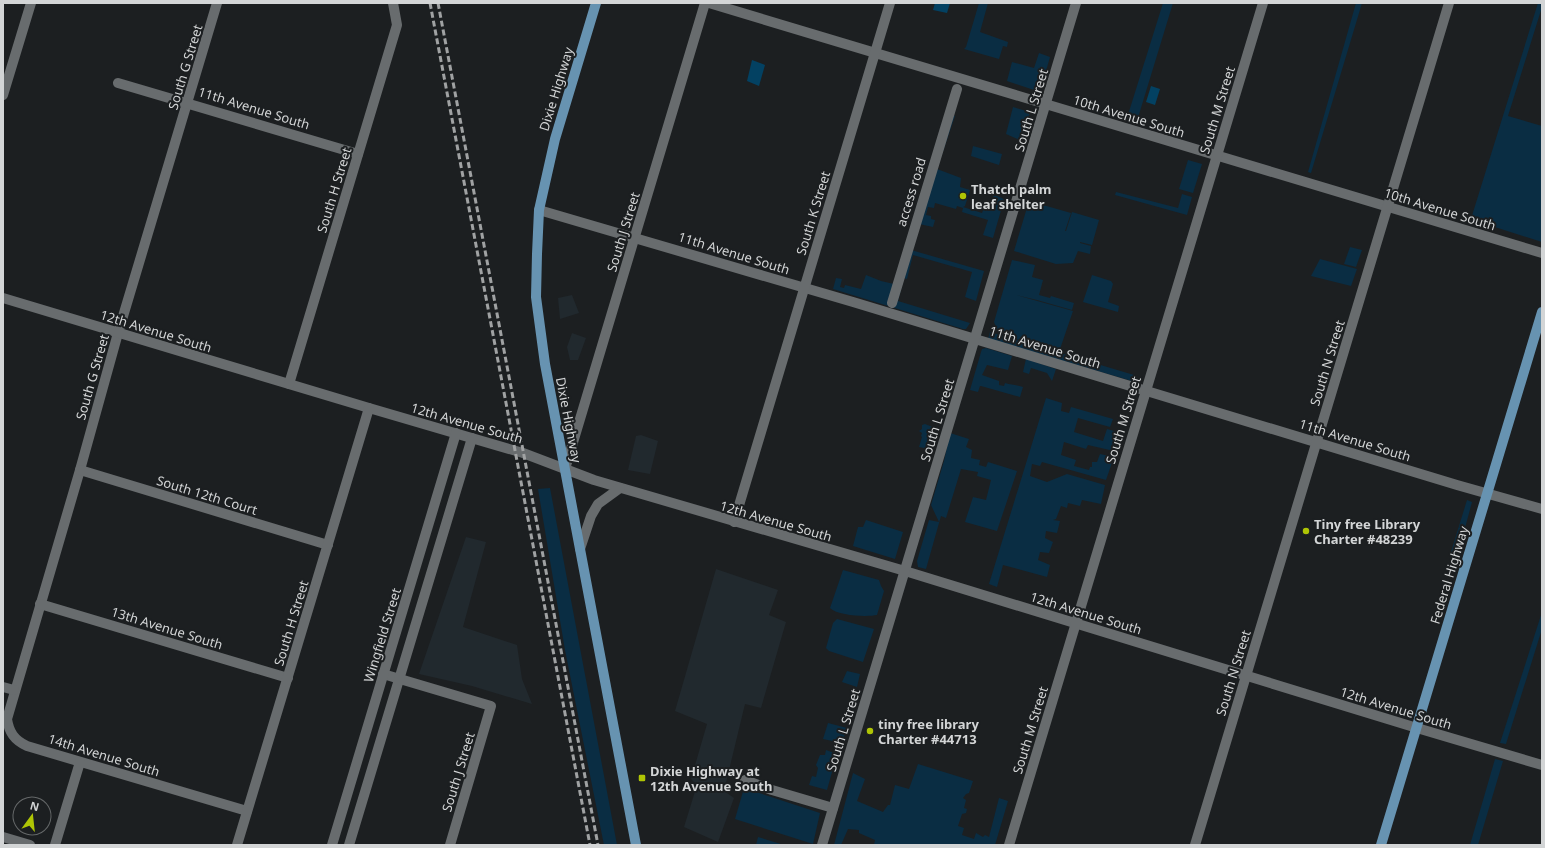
<svg xmlns="http://www.w3.org/2000/svg" width="1545" height="848" font-family="'Noto Sans',sans-serif">
<style>
.built{fill:#21292e}
.green{fill:#0a2d43}
.water{fill:#034162}
.lines{fill:none;stroke-linecap:round;stroke-linejoin:round}
.minor{stroke:#686c6e;stroke-width:10}
.major{stroke:#6793b1;stroke-width:10}
.rail{stroke:#a0a2a3;stroke-width:3;stroke-dasharray:6 3;stroke-linecap:butt}
.poi-dot{fill:#afc505;stroke:#1c1f21;stroke-width:1.5}
.labels{text-anchor:middle;stroke-width:4;stroke-linejoin:round;paint-order:stroke}
.street-label{font-size:13px;fill:#d3d5d6;stroke:#1c1f21}
.poi-label{font-size:13px;font-weight:bold;fill:#d3d5d6;stroke:#1c1f21;text-anchor:start}
</style>
<rect width="100%" height="100%" fill="#1c1f21"/>
<g class="built">
<polygon points="572,295 579,313 560,319 558,298"/>
<polygon points="572,333 586,338 578,360 570,360 567,347"/>
<polygon points="641,435 658,441 650,474 628,470 636,436"/>
<polygon points="466,537 486,542 463,627 517,645 522,679 532,704 472,686 419,674"/>
<polygon points="716,569 778,590 769,615 786,622 761,708 745,704 724,791 734,798 718,842 684,827 697,785 691,779 707,724 675,711"/>
</g>
<g class="green">
<polygon points="979,3 988,3 980,32 1008,42 1007,47 1003,46 999,59 964,49 966,47"/>
<polygon points="1163,3 1173,3 1137,121 1127,118"/>
<polygon points="1356,3 1362,3 1311,173 1308,172"/>
<polygon points="1538,3 1542,3 1542,7 1508,116 1542,126 1542,242 1476,221 1475,223 1470,222"/>
<polygon points="1039,53 1050,57 1040,92 1007,81 1012,62 1034,68"/>
<polygon points="1013,107 1030,112 1022,141 1006,134"/>
<polygon points="948,114 955,116 937,169 961,178 960,187 970,190 965,206 963,207 982,213 986,202 991,202 994,195 1002,198 1004,200 993,238 983,235 988,220 962,212 963,208 957,206 956,209 935,203 934,208 928,207 926,215 931,216 931,219 935,220 933,227 919,224 911,250 984,271 976,301 965,297 972,272 913,255 907,279 904,278 898,301 970,323 966,329 963,329 833,289 836,278 842,279 840,287 844,288 845,285 861,289 866,275 881,281 894,284"/>
<polygon points="973,146 1002,154 999,165 971,156"/>
<polygon points="1188,160 1202,164 1193,193 1179,189"/>
<polygon points="1116,192 1178,208 1182,194 1192,197 1187,215 1115,195"/>
<polygon points="1029,201 1071,213 1065,231 1066,231 1072,212 1099,220 1092,245 1080,242 1080,243 1091,246 1090,254 1078,251 1073,263 1056,264 1014,251"/>
<polygon points="1350,247 1362,250 1356,267 1344,264"/>
<polygon points="1320,259 1357,269 1351,286 1311,276"/>
<polygon points="1012,260 1035,265 1032,277 1043,280 1039,295 1050,298 1051,296 1074,303 1072,310 1037,300 1016,295 1073,311 1059,352 999,334 994,322"/>
<polygon points="1092,275 1111,281 1113,284 1108,302 1119,306 1118,312 1083,302"/>
<polygon points="990,332 1134,375 1132,381 988,339"/>
<path d="M986 348 1012 356 1008 370 987 365 982 375 999 381V385L1004 386 1005 383C1012 385 1017 385 1023 387L1020 397 981 386H980L978 392 970 390 981 352 982 349Z"/>
<polygon points="1026,359 1056,369 1052,381 1047,373 1031,368 1029,374 1023,372"/>
<polygon points="1046,398 1062,403 1061,411 1069,413 1071,407 1113,419 1110,427 1078,418 1074,432 1103,441 1107,429 1121,433 1114,451 1088,445 1086,449 1064,442 1061,455 1076,460 1074,466 1089,470 1090,467 1092,467 1092,462 1097,462 1100,454 1114,457 1106,480 1042,462 1040,466 1032,464 1030,476 1047,482 1067,474 1105,485 1101,504 1082,500 1080,506 1068,503 1067,508 1061,506 1056,519 1053,520 1060,521 1057,533 1046,531 1045,538 1053,542 1049,553 1040,552 1038,560 1050,565 1047,577 1003,565 997,587 989,584"/>
<polygon points="925,424 935,428 929,449 919,447 922,437 921,436 922,433 919,431 922,429 922,425"/>
<polygon points="950,433 969,439 966,447 972,450 971,458 980,460 979,465 986,467 988,462 1017,471 997,531 965,522 973,497 986,500 991,480 977,476 978,472 961,469 946,518 941,516 939,523 926,569 918,567 917,561 929,520 939,522 931,505 944,461"/>
<polygon points="550,488 617,845 604,845 565,650 538,489"/>
<polygon points="1467,500 1472,502 1458,554 1451,552"/>
<polygon points="866,520 903,532 895,559 853,546 858,527 863,527"/>
<path d="M843 570 879 580 881 586 884 591 877 615C867 617 838 616 830 608Z"/>
<polygon points="1542,612 1542,629 1506,744 1500,743"/>
<polygon points="837,619 874,629 863,662 829,651 826,648 833,623"/>
<polygon points="847,671 860,674 857,687 842,682"/>
<polygon points="828,723 847,728 842,743 823,739"/>
<polygon points="826,750 837,754 827,790 809,785 812,776 816,777 818,768 816,765 820,755 825,755"/>
<polygon points="1495,759 1503,761 1478,845 1470,845"/>
<polygon points="918,764 973,781 969,793 966,794 963,798 966,800 964,808 967,809 966,813 962,814 958,826 964,828 962,835 974,839 976,833 983,837 985,835 989,837 999,798 1008,801 995,845 874,845 875,840 859,833 859,830 848,829 841,845 834,845 853,773 865,779 857,801 883,812 888,805 890,805 895,785 909,789"/>
<polygon points="744,788 820,813 813,844 735,819"/>
<polygon points="758,837 784,845 756,845"/>
</g>
<g class="water">
<polygon points="935,3 950,3 947,13 933,10"/>
<polygon points="752,60 765,65 759,86 747,81"/>
<polygon points="1151,86 1160,89 1155,105 1146,102"/>
</g>
<g class="lines">
<g class="minor">
<path d="M217 3 118 333 80 470 7 719C9 732 14 740 27 746L247 811"/>
<polyline points="709,3 1542,253"/>
<polyline points="118,83 358,154"/>
<polyline points="3,95 31,3"/>
<polyline points="539,210 853,302 1457,485 1542,509"/>
<polyline points="3,298 369,408 523,453 594,480 905,571 1417,728 1542,765"/>
<polyline points="892,303 957,89"/>
<polyline points="289,384 397,25 393,3"/>
<polyline points="565,469 705,3"/>
<polyline points="80,470 328,545"/>
<polyline points="734,522 890,3"/>
<polyline points="580,549 591,516 598,504 620,488"/>
<polyline points="40,604 288,678"/>
<polyline points="383,674 491,706 450,845"/>
<polyline points="3,687 14,690"/>
<polyline points="745,780 772,790 833,808"/>
<polyline points="3,837 30,845"/>
<polyline points="55,845 80,762"/>
<polyline points="237,845 369,408"/>
<polyline points="332,845 456,433"/>
<polyline points="349,845 472,438"/>
<polyline points="822,845 1076,3"/>
<polyline points="1009,845 1263,3"/>
<polyline points="1195,845 1449,3"/>
</g>
<g class="major">
<polyline points="596,3 555,139 539,210 537,254 536,297 545,364 636,845"/>
<polyline points="1381,845 1542,312"/>
</g>
<g class="rail">
<polyline points="430,3 590,845"/>
<polyline points="438,3 598,845"/>
</g>
</g>
<g class="poi-dot">
<circle cx="963" cy="196" r="4"/>
<circle cx="1306" cy="531" r="4"/>
<circle cx="870" cy="731" r="4"/>
<rect x="638" y="774" width="8" height="8" rx="2"/>
</g>
<g class="labels">
<g class="street-label">
<text transform="translate(185 67) rotate(-73)" y="5">South G Street</text>
<text transform="translate(556 89) rotate(-73)" y="5">Dixie Highway</text>
<text transform="translate(254 108) rotate(17)" y="5">11th Avenue South</text>
<text transform="translate(1031 110) rotate(-73)" y="5">South L Street</text>
<text transform="translate(1217 110) rotate(-73)" y="5">South M Street</text>
<text transform="translate(1129 116) rotate(17)" y="5">10th Avenue South</text>
<text transform="translate(334 190) rotate(-73)" y="5">South H Street</text>
<text transform="translate(911 192) rotate(-73)" y="5">access road</text>
<text transform="translate(1440 209) rotate(17)" y="5">10th Avenue South</text>
<text transform="translate(813 213) rotate(-73)" y="5">South K Street</text>
<text transform="translate(623 232) rotate(-73)" y="5">South J Street</text>
<text transform="translate(734 253) rotate(17)" y="5">11th Avenue South</text>
<text transform="translate(156 331) rotate(17)" y="5">12th Avenue South</text>
<text transform="translate(1045 347) rotate(17)" y="5">11th Avenue South</text>
<text transform="translate(1327 363) rotate(-73)" y="5">South N Street</text>
<text transform="translate(92 377) rotate(-74)" y="5">South G Street</text>
<text transform="translate(569 420) rotate(79)" y="5">Dixie Highway</text>
<text transform="translate(937 420) rotate(-73)" y="5">South L Street</text>
<text transform="translate(1123 420) rotate(-73)" y="5">South M Street</text>
<text transform="translate(467 423) rotate(16)" y="5">12th Avenue South</text>
<text transform="translate(1355 440) rotate(17)" y="5">11th Avenue South</text>
<text transform="translate(207 495) rotate(17)" y="5">South 12th Court</text>
<text transform="translate(776 521) rotate(16)" y="5">12th Avenue South</text>
<text transform="translate(1449 575) rotate(-73)" y="5">Federal Highway</text>
<text transform="translate(1086 613) rotate(17)" y="5">12th Avenue South</text>
<text transform="translate(291 623) rotate(-73)" y="5">South H Street</text>
<text transform="translate(167 628) rotate(17)" y="5">13th Avenue South</text>
<text transform="translate(382 635) rotate(-73)" y="5">Wingfield Street</text>
<text transform="translate(1233 673) rotate(-73)" y="5">South N Street</text>
<text transform="translate(1396 708) rotate(17)" y="5">12th Avenue South</text>
<text transform="translate(843 730) rotate(-73)" y="5">South L Street</text>
<text transform="translate(1030 730) rotate(-73)" y="5">South M Street</text>
<text transform="translate(104 755) rotate(17)" y="5">14th Avenue South</text>
<text transform="translate(458 772) rotate(-73)" y="5">South J Street</text>
</g>
<g class="poi-label">
<text x="971" y="194">Thatch palm<tspan x="971" dy="15">leaf shelter</tspan></text>
<text x="1314" y="529">Tiny free Library<tspan x="1314" dy="15">Charter #48239</tspan></text>
<text x="878" y="729">tiny free library<tspan x="878" dy="15">Charter #44713</tspan></text>
<text x="650" y="776">Dixie Highway at<tspan x="650" dy="15">12th Avenue South</tspan></text>
</g>
</g>
<rect width="1545" height="848" fill="none" stroke="#d3d5d6" stroke-width="8"/>
<g transform="translate(32 816) rotate(15)"><circle r="19" fill="#1c1f21" stroke="#656869"/>
<path d="M0-3L7 15L0 10L-7 15Z" fill="#afc505"/>
<text y="-6" font-size="11" font-weight="bold" text-anchor="middle" fill="#d3d5d6">N</text>
</g>
</svg>
